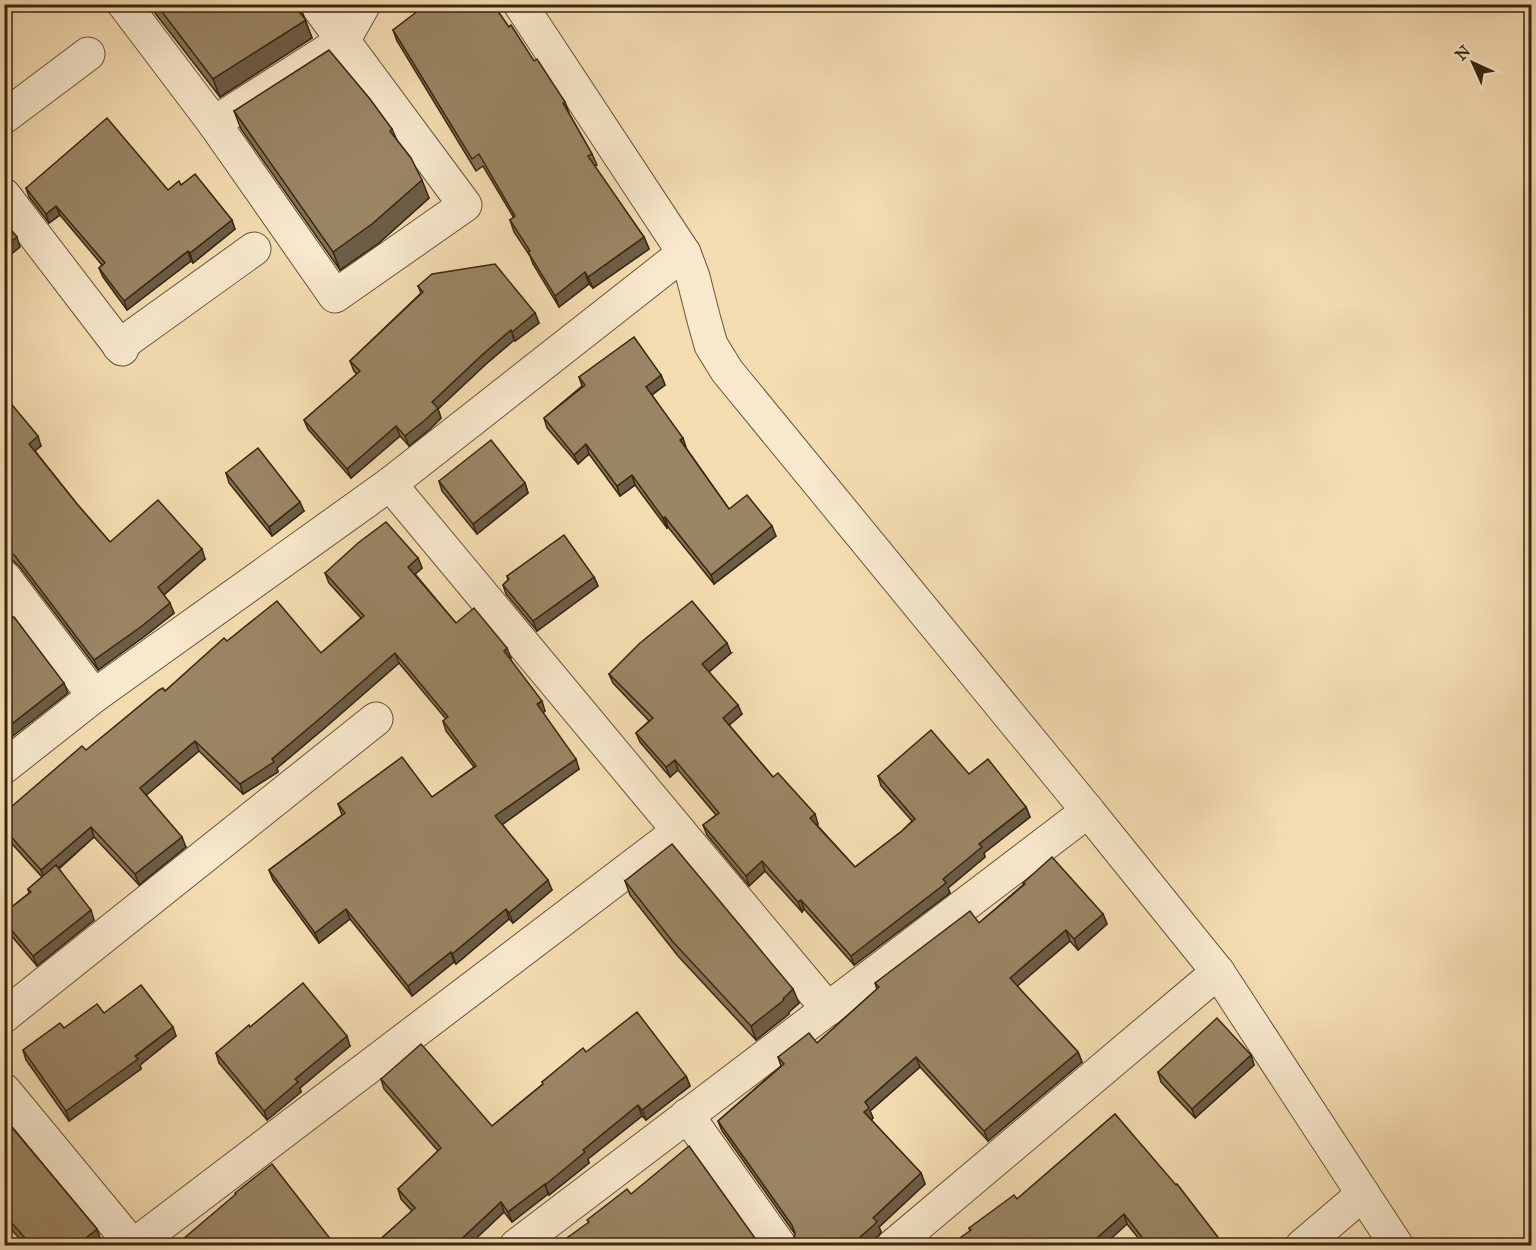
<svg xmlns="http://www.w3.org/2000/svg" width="1536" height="1250" font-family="'IM FELL Great Primer',serif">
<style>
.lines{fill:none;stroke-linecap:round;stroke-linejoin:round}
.minor-casing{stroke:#685438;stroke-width:35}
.minor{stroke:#f8e8cc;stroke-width:33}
.wall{fill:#847256;stroke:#392710;stroke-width:1.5}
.shaded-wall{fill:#6c5d46;stroke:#392710;stroke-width:1.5}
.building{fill:#9a8564;stroke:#392710;stroke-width:1.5}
</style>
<rect width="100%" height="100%" fill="#f4dcb1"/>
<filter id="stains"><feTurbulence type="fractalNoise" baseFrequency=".00333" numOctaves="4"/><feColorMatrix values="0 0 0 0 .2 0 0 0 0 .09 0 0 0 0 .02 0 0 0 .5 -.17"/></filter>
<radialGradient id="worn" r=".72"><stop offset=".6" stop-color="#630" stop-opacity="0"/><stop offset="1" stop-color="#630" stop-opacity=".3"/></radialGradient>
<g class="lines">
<g class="minor-casing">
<g id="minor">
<polyline points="124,4 214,123 335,296 465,205 316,4"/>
<polyline points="520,4 684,253 693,277 704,320 711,345 727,371 1088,811"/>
<polyline points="4,117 88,54"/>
<polyline points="214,123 343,41 364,4"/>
<polyline points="4,195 122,349"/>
<polyline points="119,346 254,249"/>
<polyline points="390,484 684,253"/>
<polyline points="4,577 94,696"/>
<polyline points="4,767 94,696 390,484 679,831 133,1246 4,1090"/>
<polyline points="679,831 828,1009"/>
<polyline points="4,1016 376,719"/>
<polyline points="687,1115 780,1246"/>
<polyline points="516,1246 1088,811 1218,972 1363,1194"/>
<polyline points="893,1246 1218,972"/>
<polyline points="1302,1246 1363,1194 1397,1246"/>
</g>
</g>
<use href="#minor" class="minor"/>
</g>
<g class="wall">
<polygon points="148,4 299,4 312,38 220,97"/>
<polygon points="393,30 534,61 565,102 569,113 592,154 597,165 594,166 644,237 649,249 593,288 589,284 559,307 533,264 530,256 514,232 510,220 514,218 483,166 476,171 397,41"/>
<polygon points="234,111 392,129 396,138 429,198 379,243 340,270 241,129"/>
<polygon points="181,185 235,229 193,263 191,261 127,310 103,277 99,268 102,265 60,215 49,223 29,197 26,188 168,190"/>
<polygon points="418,286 535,313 539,323 515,341 514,340 486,364 438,409 441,418 429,430 409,446 400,436 351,478 308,429 304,420 357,374 354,371 350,361 421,293"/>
<polygon points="661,375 665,385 652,395 686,448 729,509 776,536 714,584 668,527 667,528 635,485 620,496 589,454 578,464 547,428 544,418 582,386 579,377"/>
<polygon points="4,400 41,446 35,451 77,504 110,542 205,559 164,595 174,613 145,636 98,670 19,566 12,560 4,559"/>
<polygon points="226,473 304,511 272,536 229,483"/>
<polygon points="439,481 525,483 528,493 477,534 442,491"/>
<polygon points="418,558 422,568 415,574 456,623 511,658 510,659 545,711 543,713 579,769 502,824 552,890 513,923 509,919 456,964 454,962 412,996 350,919 319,943 273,880 269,870 342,815 338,804 432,797 474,767 446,731 443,721 446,719 399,663 328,725 277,768 278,772 243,794 199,751 146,795 186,847 139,885 94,837 59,869 94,920 37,966 4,927 4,913 29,893 28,889 42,877 4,835 4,813 165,691 227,641 321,653 361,618 329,583 325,573"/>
<polygon points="507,576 594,577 598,586 537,631 506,594 503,585 508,580"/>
<polygon points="731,653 709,672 742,714 729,725 773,777 818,824 817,825 855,867 902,831 912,821 881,786 878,776 969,774 1026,807 1030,817 984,853 985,857 948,888 950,893 854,965 804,909 802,912 765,871 749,886 707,835 703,825 716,815 678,770 670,777 640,742 636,733 649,721 613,683 609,674"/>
<polygon points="625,881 799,1003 789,1012 789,1014 756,1040 678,956 630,895"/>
<polygon points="1023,883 1103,914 1107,924 1078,950 1070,941 1017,986 1078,1052 1082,1062 988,1141 920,1067 870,1111 873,1118 871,1120 921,1173 925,1184 879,1227 881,1232 879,1235 793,1243 795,1234 722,1131 718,1121 781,1066 778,1057 817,1043 877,989 875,983 979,923 1024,884"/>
<polygon points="104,1013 176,1036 140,1065 141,1069 69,1121 26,1060 23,1050 64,1028"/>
<polygon points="250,1027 350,1046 300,1088 301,1092 267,1120 219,1063 216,1053"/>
<polygon points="586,1052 686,1076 690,1086 646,1120 642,1116 588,1159 589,1163 549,1195 548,1194 512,1222 504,1212 469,1245 374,1245 412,1211 401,1199 398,1189 438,1151 384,1089 381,1079 492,1126 543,1084 542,1082"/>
<polygon points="1251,1055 1254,1065 1195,1118 1161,1082 1158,1072"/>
<polygon points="1115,1114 1224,1245 1144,1245 1127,1224 970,1231 969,1228 1017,1199"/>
<polygon points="4,1118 97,1229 101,1241 96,1245 25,1245 4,1221"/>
</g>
<g class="shaded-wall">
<polygon points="296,4 299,4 312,38 220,97 213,79"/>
<polygon points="565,102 569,113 567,115 563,103"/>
<polygon points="422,180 429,198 379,243 340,270 333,252"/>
<polygon points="56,206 60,215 49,223 46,214"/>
<polygon points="232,220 235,229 193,263 190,253"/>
<polygon points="17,237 20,247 4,260 4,247"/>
<polygon points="644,237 649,249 593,288 588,277"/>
<polygon points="188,251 191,261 127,310 124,301"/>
<polygon points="585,272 589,284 559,307 555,296"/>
<polygon points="535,313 539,323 515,341 512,332"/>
<polygon points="511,330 514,340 486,364 438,409 441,418 429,430 409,446 405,436 432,402 483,354"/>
<polygon points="661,375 665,385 650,396 646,387"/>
<polygon points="396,426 400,436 351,478 347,469"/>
<polygon points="38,436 41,446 32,453 29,444"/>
<polygon points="683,438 686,447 684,449 680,440"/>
<polygon points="586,444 589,454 578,464 574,455"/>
<polygon points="632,475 635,485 620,496 617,486"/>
<polygon points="525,483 528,493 477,534 473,524"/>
<polygon points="300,502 304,511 272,536 269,527"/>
<polygon points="665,517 668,527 667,528 663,518"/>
<polygon points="772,526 776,536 714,584 711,575"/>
<polygon points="202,549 205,559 161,597 158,587"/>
<polygon points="418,558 422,568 412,577 408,567"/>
<polygon points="594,577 598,586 537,631 533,621"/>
<polygon points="170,603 174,613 145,636 98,670 94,660"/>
<polygon points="727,643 731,653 706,674 702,664"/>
<polygon points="507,648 511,658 507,661 504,651"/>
<polygon points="395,653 399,663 328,725 277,768 278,772 243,794 240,784 272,759"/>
<polygon points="64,683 68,693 4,743 4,730"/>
<polygon points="542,701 545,711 541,714 537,704"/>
<polygon points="738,705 742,714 727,727 723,718"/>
<polygon points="195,741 199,751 143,798 140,788"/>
<polygon points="576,759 579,769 499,827 495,816"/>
<polygon points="675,760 678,770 670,777 666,767"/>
<polygon points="1026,807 1030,817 984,853 985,857 948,888 950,893 854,965 851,956 943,879 979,844"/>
<polygon points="815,814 818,824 814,827 810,818"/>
<polygon points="91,827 94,837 45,880 41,870"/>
<polygon points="182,837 186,847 139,885 135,874"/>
<polygon points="762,861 765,871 749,886 746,876"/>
<polygon points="548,880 552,890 513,923 509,913"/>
<polygon points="801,900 804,909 802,912 798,902"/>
<polygon points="346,909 350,919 319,943 315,933"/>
<polygon points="506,909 509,919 456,964 452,954"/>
<polygon points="91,910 94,920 37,966 33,956"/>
<polygon points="1103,914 1107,924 1078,950 1074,939"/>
<polygon points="1066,930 1070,941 1014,989 1010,978"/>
<polygon points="4,945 8,955 4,958"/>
<polygon points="451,952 454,962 412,996 408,986"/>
<polygon points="793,989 799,1003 789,1012 789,1014 756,1040 751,1026"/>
<polygon points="173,1027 176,1036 140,1065 141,1069 69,1121 66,1111"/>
<polygon points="347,1036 350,1046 300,1088 301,1092 267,1120 264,1111 295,1079"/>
<polygon points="1078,1052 1082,1062 988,1141 984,1131"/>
<polygon points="1251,1055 1254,1065 1195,1118 1192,1109"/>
<polygon points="916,1057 920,1067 870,1111 873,1118 868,1123 864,1112 865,1102"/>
<polygon points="686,1076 690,1086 646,1120 642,1110"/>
<polygon points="638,1105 642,1116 588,1159 589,1163 549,1195 545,1185 583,1150"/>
<polygon points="921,1173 925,1184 879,1227 881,1232 879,1235 867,1245 851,1245 873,1218"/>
<polygon points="545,1184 548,1194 512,1222 508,1212"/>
<polygon points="501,1202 504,1212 469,1245 455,1245"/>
<polygon points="1124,1214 1127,1224 1104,1245 1089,1245"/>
<polygon points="97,1229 101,1241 96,1245 77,1245"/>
</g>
<g class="building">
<polygon points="156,4 296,4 294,6 306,20 213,79"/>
<polygon points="427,4 493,4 509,27 511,25 534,61 537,59 565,102 563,103 592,154 588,156 644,237 588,277 585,272 555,296 528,252 530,251 510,220 515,216 479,154 472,159 393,30"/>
<polygon points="329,50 370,99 392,129 390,131 411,158 422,180 372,224 333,252 234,111"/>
<polygon points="107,118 168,190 179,181 181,185 195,174 232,220 190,253 188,251 124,301 99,268 105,263 56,206 46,214 26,188"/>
<polygon points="4,221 17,237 4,247"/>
<polygon points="495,264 535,313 512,332 511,330 483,354 432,402 438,408 425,420 405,436 396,426 347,469 304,420 360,371 350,361 423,292 418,286 432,274"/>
<polygon points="634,337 661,375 646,387 683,438 680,440 729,509 747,495 772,526 711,575 665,517 663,518 632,475 617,486 586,444 574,455 544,418 585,385 579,377"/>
<polygon points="4,400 5,402 8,400 38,436 29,444 77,504 110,542 158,500 202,549 158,587 170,603 142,626 94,660 15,556 8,550 4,550"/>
<polygon points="491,440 525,483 473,524 439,481"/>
<polygon points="258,448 300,502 269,527 226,473"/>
<polygon points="386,522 418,558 408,567 456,623 474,608 507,648 504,651 542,701 537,704 576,759 495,816 548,880 509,913 506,909 452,954 451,952 408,986 346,909 315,933 269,870 345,813 338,804 402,757 432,797 476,766 443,721 448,717 395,653 324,715 272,759 274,762 240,784 195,741 140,788 182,837 135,874 91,827 41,870 4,829 4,813 82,746 86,750 159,690 163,688 165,691 224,638 227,641 277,601 321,653 364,616 325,573 358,543"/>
<polygon points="564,535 594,577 533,621 503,585 509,579 507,576"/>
<polygon points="692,601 727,643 702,664 738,705 723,718 773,777 778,773 815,814 810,818 855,867 902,831 915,819 878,776 931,730 969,774 988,759 1026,807 979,844 982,847 943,879 946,883 851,956 801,900 798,902 762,861 746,876 703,825 719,813 675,760 666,767 636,733 653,718 609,674 640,643"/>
<polygon points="14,617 64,683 4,730 4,624"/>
<polygon points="672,844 793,989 783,999 784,1000 751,1026 673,942 625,881"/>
<polygon points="1052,857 1103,914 1074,939 1066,930 1010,978 1078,1052 984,1131 916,1057 865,1102 869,1108 864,1112 921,1173 873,1218 877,1221 875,1224 851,1245 791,1245 793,1243 795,1233 792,1225 718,1121 784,1064 778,1057 809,1033 817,1043 879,987 875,983 970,911 979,923 1025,884 1023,883"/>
<polygon points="56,865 91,910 33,956 4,921 4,913 31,892 28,889"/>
<polygon points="303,983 347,1036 295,1079 298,1082 264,1111 216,1053 249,1025 250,1027"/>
<polygon points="141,985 173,1027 135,1056 138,1059 66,1111 23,1050 60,1023 64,1028 97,1004 104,1013"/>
<polygon points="637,1012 686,1076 642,1110 638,1105 583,1150 585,1152 545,1185 545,1184 508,1212 501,1202 455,1245 452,1245 448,1241 443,1245 374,1245 415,1208 398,1189 441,1148 381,1079 421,1044 492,1126 543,1084 542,1082 583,1048 586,1052"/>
<polygon points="1217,1018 1251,1055 1192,1109 1158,1072"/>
<polygon points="1115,1114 1176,1185 1177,1184 1224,1245 1148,1245 1124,1214 1089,1245 950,1245 971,1230 969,1228 1014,1195 1017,1199"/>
<polygon points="4,1118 97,1229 77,1245 31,1245 4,1214"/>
<polygon points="689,1146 760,1245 557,1245 589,1222 587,1220 627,1189 631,1194"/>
<polygon points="272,1164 335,1245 176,1245 236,1194 235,1193"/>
</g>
<rect width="1536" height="1250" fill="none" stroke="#f4dcb1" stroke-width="24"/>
<rect x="6" y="6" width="1524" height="1238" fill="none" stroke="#392710" stroke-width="3"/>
<rect x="12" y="12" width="1512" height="1226" fill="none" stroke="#392710" stroke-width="1.5"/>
<g transform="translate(1473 63) rotate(315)" stroke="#f8e8cc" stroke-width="4.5" paint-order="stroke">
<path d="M0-4.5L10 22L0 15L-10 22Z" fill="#392710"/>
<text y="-9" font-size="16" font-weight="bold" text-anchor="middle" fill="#392710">N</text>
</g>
<rect width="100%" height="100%" filter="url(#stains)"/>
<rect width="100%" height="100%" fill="url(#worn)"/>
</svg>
